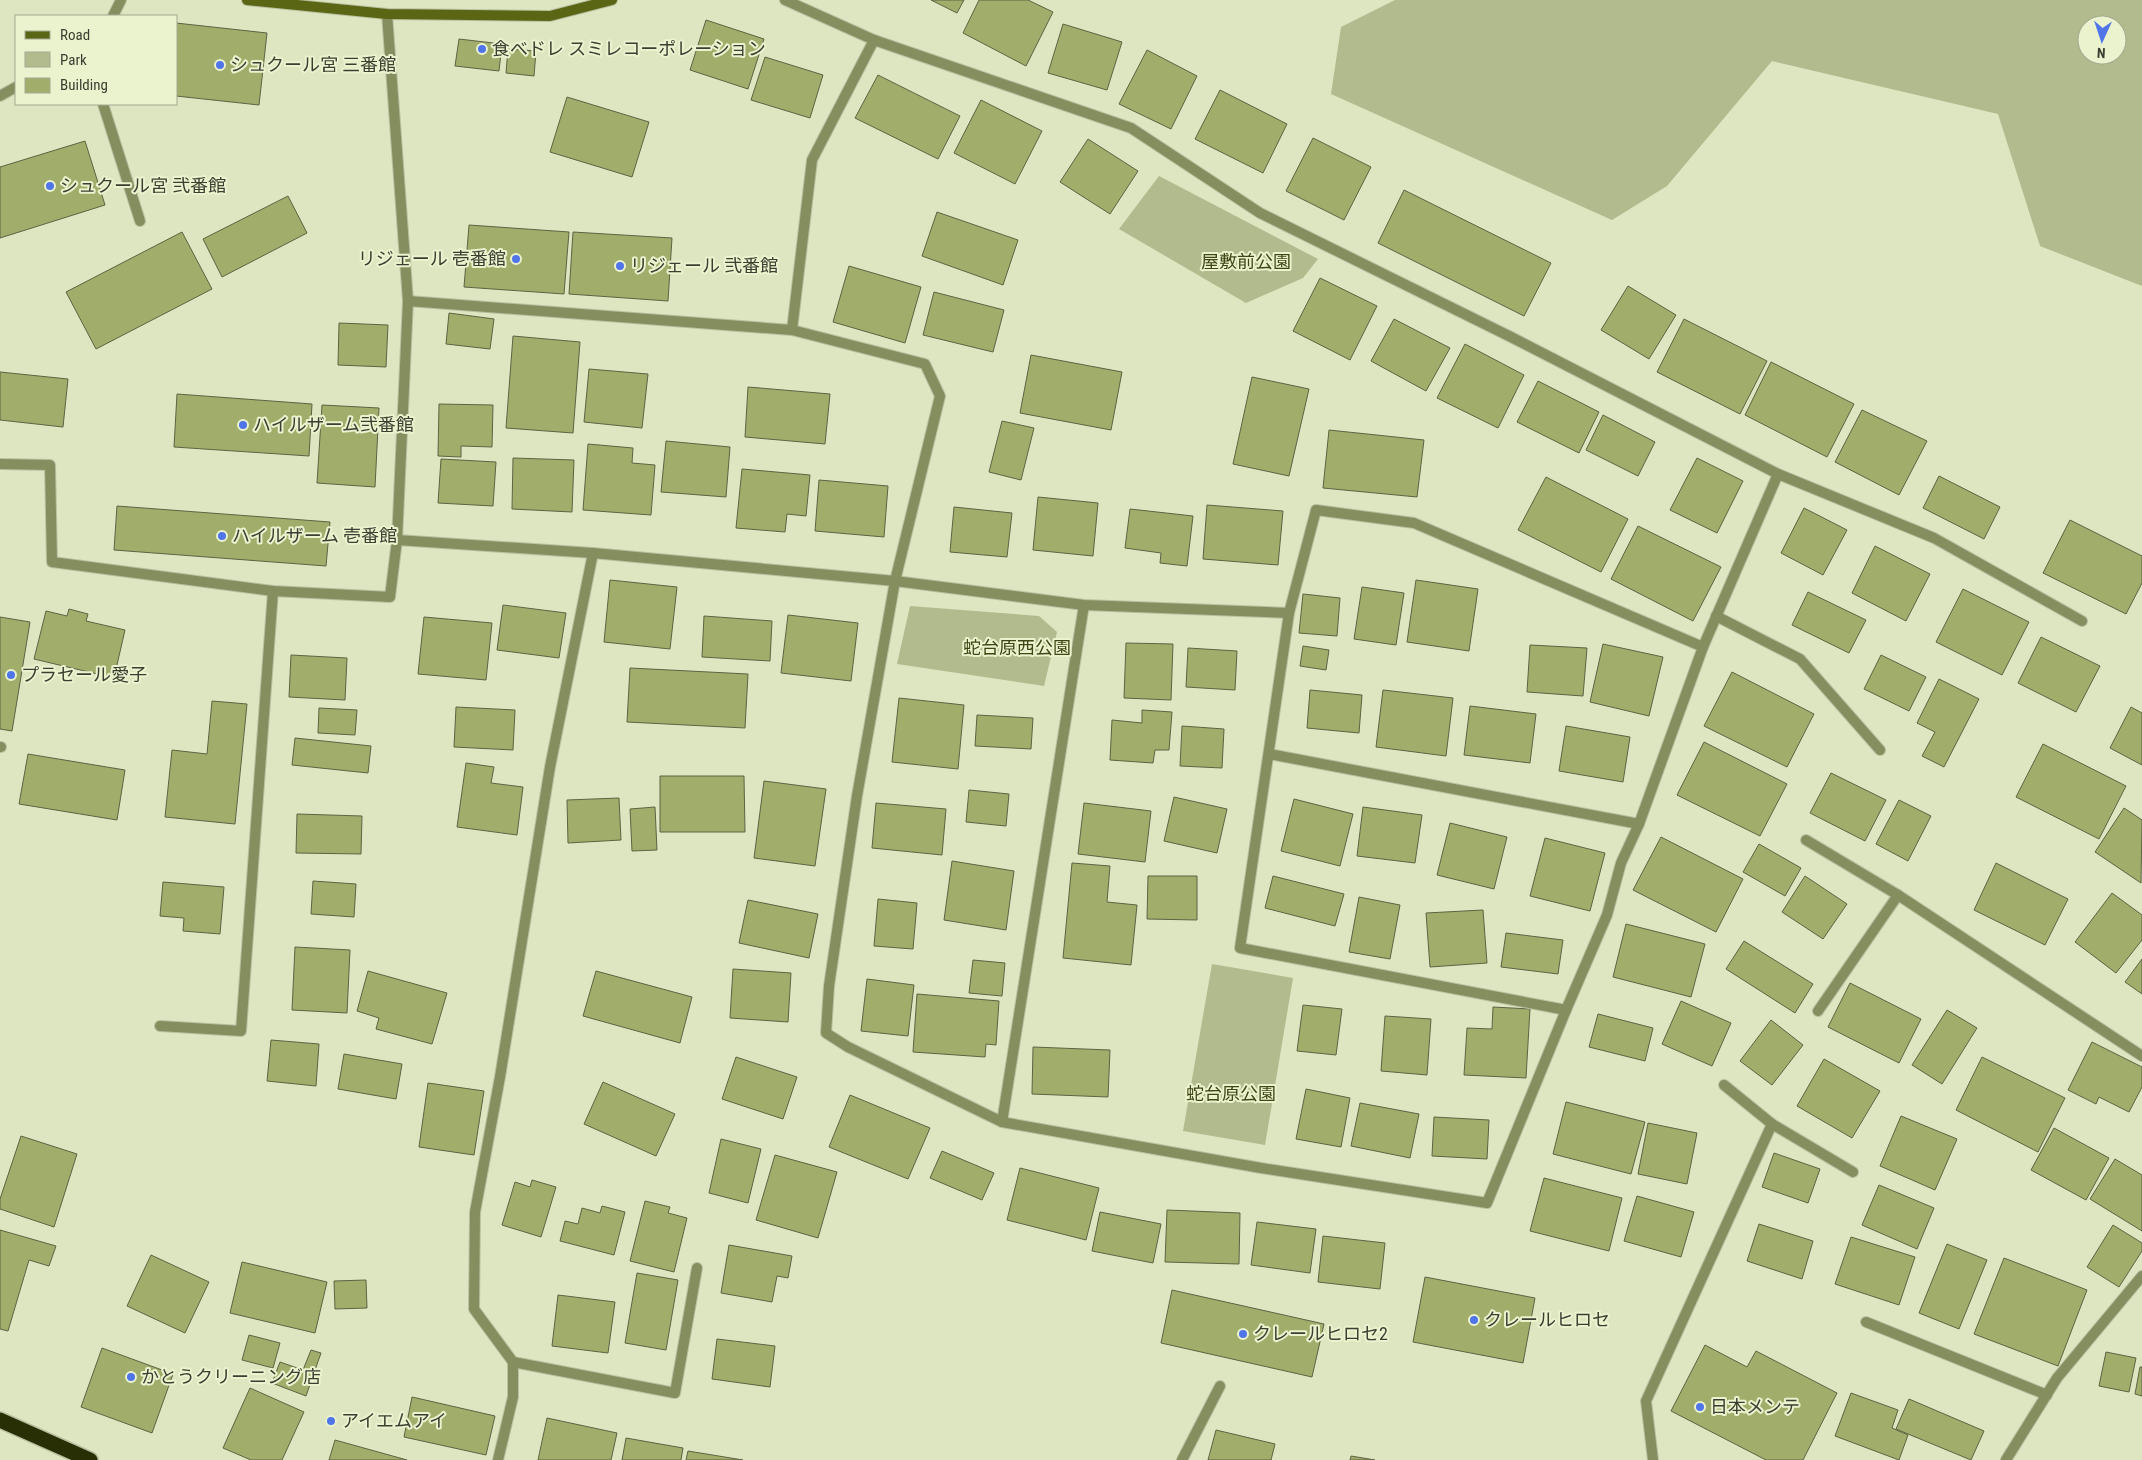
<svg xmlns="http://www.w3.org/2000/svg" width="2142" height="1460" font-family="'Roboto Condensed','Noto Sans JP',sans-serif">
<style>
.green{fill:#b2bb8e;fill-rule:evenodd}
.building{fill:#a1ad6a;stroke:#5d6343}
.lines{fill:none;stroke-linecap:round;stroke-linejoin:round}
.lane-casing{stroke:#b9c0a1;stroke-width:12}
.street-casing{stroke:#b9c0a1;stroke-width:12}
.secondary-casing{stroke:#b9c0a1;stroke-width:12}
.highway-casing{stroke:#b9c0a1;stroke-width:18}
.lane{stroke:#858e5f;stroke-width:10}
.street{stroke:#858e5f;stroke-width:10}
.secondary{stroke:#5b6614;stroke-width:10}
.highway{stroke:#292f05;stroke-width:15}
.poi-dot{fill:#4f75e9;stroke:#eaf2ce;stroke-width:2}
.labels{text-anchor:middle;stroke-width:4;stroke-linejoin:round;paint-order:stroke}
.poi-label{font-size:18px;fill:#3b3e30;stroke:#eaf2ce;text-anchor:start}
.park-label{font-size:18px;fill:#3f4614;stroke:#eaf2ce}
</style>
<rect width="100%" height="100%" fill="#dde5c1"/>
<g class="green">
<path d="M1395 0H2142V286L2040 246 1998 114 1772 61 1667 186 1612 220 1331 94 1341 27ZM2087 25H2117V55H2087Z"/>
<polygon points="1159,176 1318,259 1303,278 1246,303 1119,229"/>
<polygon points="910,606 1039,616 1057,632 1044,686 897,664"/>
<polygon points="1212,964 1293,978 1265,1145 1183,1131"/>
</g>
<g class="building">
<polygon points="931,0 964,0 957,13"/>
<polygon points="979,0 1028,0 1053,12 1026,66 963,33"/>
<polygon points="706,20 764,39 748,89 690,70"/>
<polygon points="176,23 267,33 259,105 176,96"/>
<polygon points="1063,24 1122,42 1107,90 1048,73"/>
<polygon points="459,39 502,44 499,71 455,66"/>
<polygon points="508,49 536,51 534,76 506,73"/>
<polygon points="1147,50 1197,76 1171,129 1119,104"/>
<polygon points="765,57 823,75 810,118 751,100"/>
<polygon points="878,75 960,116 938,159 855,118"/>
<polygon points="1220,90 1287,124 1263,173 1195,139"/>
<polygon points="567,97 649,122 632,177 550,152"/>
<polygon points="981,100 1042,131 1015,184 954,153"/>
<polygon points="1313,138 1371,167 1344,220 1286,191"/>
<polygon points="1088,139 1138,171 1110,214 1060,182"/>
<polygon points="85,141 105,205 0,238 0,167"/>
<polygon points="1404,190 1551,263 1524,316 1378,243"/>
<polygon points="288,196 307,233 222,277 203,239"/>
<polygon points="937,212 1018,240 1003,285 922,256"/>
<polygon points="469,225 569,232 564,294 464,287"/>
<polygon points="182,232 212,289 96,349 66,292"/>
<polygon points="573,232 672,238 668,301 569,294"/>
<polygon points="849,266 921,287 905,343 833,322"/>
<polygon points="1320,278 1377,306 1350,360 1293,331"/>
<polygon points="1628,286 1676,315 1649,359 1601,330"/>
<polygon points="934,292 1004,310 993,352 923,335"/>
<polygon points="449,313 494,319 490,349 446,344"/>
<polygon points="1394,319 1450,348 1426,391 1371,361"/>
<polygon points="1684,319 1767,361 1740,414 1657,372"/>
<polygon points="339,323 388,325 386,367 338,365"/>
<polygon points="513,336 580,342 573,433 506,428"/>
<polygon points="1465,344 1524,375 1498,428 1437,398"/>
<polygon points="1031,355 1122,372 1111,430 1020,413"/>
<polygon points="1771,362 1854,404 1827,457 1745,415"/>
<polygon points="589,369 648,374 642,428 584,422"/>
<polygon points="0,372 68,379 63,427 0,420"/>
<polygon points="1252,377 1309,389 1289,476 1233,464"/>
<polygon points="1538,381 1599,412 1579,453 1517,422"/>
<polygon points="748,387 830,394 825,444 745,437"/>
<polygon points="177,394 312,404 309,456 174,447"/>
<polygon points="439,404 493,405 492,447 461,446 461,457 438,456"/>
<polygon points="322,405 379,408 375,487 317,483"/>
<polygon points="1862,410 1927,441 1899,495 1835,462"/>
<polygon points="1603,415 1655,442 1638,476 1586,450"/>
<polygon points="1002,421 1034,428 1021,480 989,472"/>
<polygon points="1329,430 1424,440 1417,497 1323,488"/>
<polygon points="666,441 730,447 726,497 661,492"/>
<polygon points="588,444 633,448 632,463 655,465 651,515 583,510"/>
<polygon points="513,458 574,460 572,512 512,509"/>
<polygon points="1697,458 1743,481 1717,533 1670,510"/>
<polygon points="441,459 496,462 493,506 438,503"/>
<polygon points="742,469 810,475 806,516 787,514 785,532 736,528"/>
<polygon points="1939,476 2000,507 1984,539 1923,508"/>
<polygon points="1546,477 1628,519 1601,572 1518,530"/>
<polygon points="819,480 888,486 884,537 815,531"/>
<polygon points="1038,497 1098,503 1093,556 1033,550"/>
<polygon points="1207,505 1283,511 1278,565 1203,559"/>
<polygon points="117,506 330,522 326,566 114,550"/>
<polygon points="954,507 1012,513 1007,557 950,552"/>
<polygon points="1804,508 1847,530 1823,575 1781,553"/>
<polygon points="1130,509 1193,516 1187,566 1160,563 1161,553 1125,548"/>
<polygon points="2070,520 2142,556 2142,583 2126,614 2043,573"/>
<polygon points="1638,526 1721,567 1693,621 1611,579"/>
<polygon points="1875,546 1930,574 1906,621 1852,593"/>
<polygon points="610,580 677,587 670,649 604,642"/>
<polygon points="1416,580 1478,589 1469,651 1407,642"/>
<polygon points="1362,587 1404,593 1396,645 1354,639"/>
<polygon points="1963,589 2029,622 2002,675 1936,642"/>
<polygon points="1808,592 1866,620 1849,653 1792,625"/>
<polygon points="1303,594 1340,598 1337,636 1299,633"/>
<polygon points="503,605 566,613 559,658 497,650"/>
<polygon points="69,609 88,614 86,621 125,630 114,678 34,659 46,611 67,616"/>
<polygon points="788,615 858,623 851,681 781,673"/>
<polygon points="704,616 772,621 770,661 702,657"/>
<polygon points="0,617 30,622 12,731 0,729"/>
<polygon points="424,617 492,623 486,680 418,674"/>
<polygon points="2041,637 2100,666 2076,712 2018,683"/>
<polygon points="1126,643 1173,644 1171,700 1124,698"/>
<polygon points="1603,644 1663,657 1649,716 1590,702"/>
<polygon points="1530,645 1587,648 1583,696 1527,692"/>
<polygon points="1303,646 1329,650 1326,670 1300,666"/>
<polygon points="1188,648 1237,651 1235,690 1186,687"/>
<polygon points="291,655 347,658 345,700 289,697"/>
<polygon points="1881,655 1926,677 1909,711 1864,689"/>
<polygon points="630,668 748,674 745,728 627,722"/>
<polygon points="1732,672 1814,714 1787,767 1704,726"/>
<polygon points="1939,679 1979,699 1944,767 1922,756 1935,732 1917,723"/>
<polygon points="1310,690 1362,695 1359,733 1307,728"/>
<polygon points="1383,690 1453,698 1446,756 1376,747"/>
<polygon points="899,698 964,705 958,769 892,762"/>
<polygon points="212,701 247,704 235,824 165,817 172,750 207,754"/>
<polygon points="1470,706 1536,714 1530,763 1464,755"/>
<polygon points="456,707 515,710 513,750 454,747"/>
<polygon points="2131,707 2142,713 2142,765 2110,748"/>
<polygon points="319,708 357,710 355,735 318,733"/>
<polygon points="1142,710 1172,712 1169,750 1155,750 1153,763 1110,760 1112,720 1142,723"/>
<polygon points="977,715 1033,718 1031,749 975,746"/>
<polygon points="1182,726 1224,729 1222,768 1180,766"/>
<polygon points="1566,726 1630,737 1623,782 1559,771"/>
<polygon points="295,738 371,746 368,773 292,765"/>
<polygon points="1704,742 1787,784 1760,836 1677,795"/>
<polygon points="2043,744 2126,786 2099,839 2016,797"/>
<polygon points="28,754 125,770 117,820 19,804"/>
<polygon points="466,763 494,767 491,783 523,787 517,835 457,827"/>
<polygon points="1831,773 1886,800 1865,841 1810,813"/>
<polygon points="660,776 744,776 745,832 660,832"/>
<polygon points="764,781 826,789 815,866 754,858"/>
<polygon points="969,790 1009,794 1006,826 966,822"/>
<polygon points="1174,797 1227,809 1217,853 1164,841"/>
<polygon points="619,798 621,840 568,843 567,800"/>
<polygon points="1294,799 1353,814 1340,866 1281,851"/>
<polygon points="1899,800 1931,816 1908,861 1876,844"/>
<polygon points="876,803 946,809 942,855 872,848"/>
<polygon points="1084,803 1151,811 1145,862 1078,854"/>
<polygon points="655,807 657,850 632,851 630,809"/>
<polygon points="1363,807 1422,815 1415,863 1357,856"/>
<polygon points="2124,808 2142,820 2141,883 2095,852"/>
<polygon points="297,814 362,816 361,854 296,853"/>
<polygon points="1450,823 1507,837 1494,889 1437,875"/>
<polygon points="1661,837 1743,879 1716,932 1633,890"/>
<polygon points="1545,838 1605,853 1590,911 1530,896"/>
<polygon points="1759,844 1801,868 1785,896 1743,872"/>
<polygon points="952,861 1014,871 1006,930 944,920"/>
<polygon points="1072,863 1110,866 1107,902 1137,905 1131,965 1063,958"/>
<polygon points="1996,863 2068,899 2045,945 1974,910"/>
<polygon points="1148,876 1197,876 1197,920 1147,919"/>
<polygon points="1273,876 1344,894 1335,926 1265,908"/>
<polygon points="1805,876 1847,904 1823,939 1782,912"/>
<polygon points="313,881 356,884 354,917 311,914"/>
<polygon points="163,882 224,887 220,934 183,931 184,918 160,916"/>
<polygon points="2112,893 2142,915 2142,940 2116,973 2075,942"/>
<polygon points="1359,897 1400,905 1390,959 1349,952"/>
<polygon points="878,899 917,903 913,949 874,946"/>
<polygon points="748,900 818,914 809,958 739,943"/>
<polygon points="1483,910 1487,963 1430,967 1426,913"/>
<polygon points="1626,924 1705,944 1691,997 1613,977"/>
<polygon points="1506,933 1563,940 1558,974 1501,967"/>
<polygon points="1744,941 1813,984 1795,1013 1726,969"/>
<polygon points="295,947 350,950 347,1013 292,1010"/>
<polygon points="2142,959 2142,994 2125,982"/>
<polygon points="973,960 1005,963 1002,996 969,993"/>
<polygon points="733,969 791,973 788,1022 730,1018"/>
<polygon points="368,971 447,993 432,1044 376,1029 379,1018 357,1011"/>
<polygon points="596,971 692,997 680,1043 583,1016"/>
<polygon points="867,979 914,985 908,1036 861,1031"/>
<polygon points="1850,983 1921,1019 1899,1063 1828,1027"/>
<polygon points="917,994 999,1001 996,1045 986,1044 985,1057 913,1052"/>
<polygon points="1681,1001 1731,1023 1712,1066 1662,1044"/>
<polygon points="1303,1005 1342,1009 1336,1055 1297,1051"/>
<polygon points="1493,1007 1530,1009 1526,1078 1464,1075 1467,1028 1492,1029"/>
<polygon points="1947,1010 1977,1028 1942,1084 1912,1065"/>
<polygon points="1598,1014 1653,1028 1645,1061 1589,1047"/>
<polygon points="1385,1016 1431,1019 1427,1075 1381,1071"/>
<polygon points="1771,1020 1803,1045 1772,1085 1740,1061"/>
<polygon points="271,1040 319,1044 316,1086 267,1081"/>
<polygon points="2092,1042 2142,1067 2142,1087 2129,1112 2099,1097 2096,1104 2068,1090"/>
<polygon points="1033,1047 1110,1050 1108,1097 1032,1094"/>
<polygon points="344,1054 402,1064 396,1099 338,1089"/>
<polygon points="736,1057 797,1077 783,1119 722,1099"/>
<polygon points="1982,1057 2065,1098 2038,1152 1956,1110"/>
<polygon points="1824,1059 1880,1091 1852,1138 1797,1106"/>
<polygon points="603,1082 675,1114 656,1156 584,1124"/>
<polygon points="428,1083 484,1091 474,1155 419,1147"/>
<polygon points="1306,1089 1350,1098 1341,1147 1296,1139"/>
<polygon points="850,1095 930,1128 908,1179 829,1147"/>
<polygon points="1566,1102 1645,1122 1631,1174 1553,1154"/>
<polygon points="1360,1103 1419,1114 1410,1158 1351,1146"/>
<polygon points="1901,1116 1957,1139 1935,1190 1880,1166"/>
<polygon points="1434,1117 1489,1120 1487,1159 1432,1156"/>
<polygon points="1648,1123 1697,1133 1687,1184 1638,1174"/>
<polygon points="2054,1128 2109,1158 2086,1200 2031,1170"/>
<polygon points="21,1136 77,1154 54,1227 0,1209 0,1199"/>
<polygon points="721,1139 761,1149 748,1203 709,1193"/>
<polygon points="942,1151 994,1173 982,1200 930,1178"/>
<polygon points="1774,1153 1820,1169 1808,1203 1762,1187"/>
<polygon points="775,1155 837,1172 818,1238 756,1220"/>
<polygon points="2115,1159 2142,1175 2142,1231 2090,1199"/>
<polygon points="1020,1168 1099,1188 1086,1240 1007,1220"/>
<polygon points="1544,1178 1622,1198 1609,1251 1530,1231"/>
<polygon points="532,1180 556,1187 541,1237 502,1225 515,1182 530,1187"/>
<polygon points="1879,1185 1934,1208 1917,1249 1862,1225"/>
<polygon points="1637,1196 1694,1212 1681,1257 1624,1241"/>
<polygon points="645,1201 670,1207 668,1213 687,1218 674,1272 630,1261"/>
<polygon points="602,1206 625,1212 614,1255 560,1241 565,1221 578,1224 582,1208 600,1213"/>
<polygon points="1167,1210 1240,1213 1239,1264 1165,1262"/>
<polygon points="1100,1212 1161,1224 1153,1263 1092,1251"/>
<polygon points="1257,1222 1316,1229 1310,1273 1251,1265"/>
<polygon points="1759,1224 1813,1241 1802,1279 1747,1261"/>
<polygon points="2113,1225 2142,1243 2142,1251 2119,1287 2087,1267"/>
<polygon points="0,1230 56,1246 49,1266 29,1260 8,1331 0,1329"/>
<polygon points="1323,1236 1385,1243 1380,1289 1318,1282"/>
<polygon points="1851,1237 1915,1257 1899,1305 1835,1284"/>
<polygon points="1947,1244 1987,1260 1959,1329 1919,1313"/>
<polygon points="729,1245 792,1256 788,1278 777,1276 772,1302 721,1293"/>
<polygon points="151,1255 209,1282 185,1333 127,1306"/>
<polygon points="2004,1258 2087,1290 2058,1366 1974,1334"/>
<polygon points="242,1262 327,1282 315,1333 230,1313"/>
<polygon points="637,1273 678,1280 666,1350 625,1343"/>
<polygon points="1425,1277 1535,1298 1523,1363 1413,1342"/>
<polygon points="366,1280 367,1308 335,1309 334,1281"/>
<polygon points="1172,1290 1324,1324 1312,1377 1161,1343"/>
<polygon points="558,1295 615,1302 608,1353 552,1346"/>
<polygon points="249,1335 280,1343 273,1368 242,1360"/>
<polygon points="717,1339 775,1346 770,1387 712,1379"/>
<polygon points="1705,1345 1747,1367 1756,1351 1837,1393 1803,1460 1766,1460 1671,1411"/>
<polygon points="102,1348 173,1374 152,1433 81,1407"/>
<polygon points="311,1350 321,1353 306,1396 272,1383 280,1362 303,1370"/>
<polygon points="2106,1352 2136,1358 2129,1392 2099,1386"/>
<polygon points="2140,1367 2142,1367 2142,1396 2135,1394"/>
<polygon points="250,1388 304,1412 282,1460 251,1460 223,1448"/>
<polygon points="1851,1393 1898,1410 1892,1428 1908,1435 1899,1460 1835,1436"/>
<polygon points="412,1397 495,1416 486,1455 404,1437"/>
<polygon points="1909,1399 1984,1431 1971,1460 1896,1429"/>
<polygon points="547,1418 617,1433 611,1460 538,1460"/>
<polygon points="1216,1430 1275,1444 1271,1460 1208,1460"/>
<polygon points="626,1438 683,1448 681,1460 622,1460"/>
<polygon points="335,1440 407,1460 329,1460"/>
<polygon points="688,1451 743,1460 686,1460"/>
<polygon points="1351,1456 1375,1460 1350,1460"/>
</g>
<g class="lines">
<g class="lane-casing">
<g id="lane">
<polyline points="103,104 140,221"/>
<polyline points="1866,1322 2047,1395"/>
</g>
</g>
<g class="street-casing">
<g id="street">
<polyline points="785,0 874,40 1131,128 1260,213 1511,337 1778,474 1934,538 2082,621"/>
<polyline points="113,16 121,0"/>
<polyline points="0,96 16,87"/>
<polyline points="408,301 792,330 925,364 940,396 895,581 857,796 829,986 826,1033 848,1047 1002,1122 1261,1168 1487,1203 1566,1010 1607,915 1621,863 1639,824 1703,647 1778,474"/>
<polyline points="792,330 812,160 874,40"/>
<polyline points="0,464 50,465 52,562 273,591 390,597 397,540 408,301 387,14"/>
<polyline points="397,540 593,553 895,581 1084,605 1289,613"/>
<polyline points="1716,616 1800,659 1880,750"/>
<polyline points="0,747 1,747"/>
<polyline points="1269,754 1639,824"/>
<polyline points="1806,840 1898,895"/>
<polyline points="1566,1010 1240,948 1289,613 1316,510 1414,523 1703,647"/>
<polyline points="1818,1011 1898,895 2142,1056"/>
<polyline points="160,1026 241,1031 273,591"/>
<polyline points="1724,1085 1772,1124"/>
<polyline points="1002,1122 1084,605"/>
<polyline points="513,1362 675,1393 697,1268"/>
<polyline points="498,1460 513,1397 513,1362 474,1309 475,1212 500,1077 550,767 593,553"/>
<polyline points="1182,1460 1220,1386"/>
<polyline points="1653,1460 1646,1401 1772,1124 1853,1172"/>
<polyline points="2006,1460 2057,1378 2142,1276"/>
</g>
</g>
<g class="secondary-casing">
<polyline id="secondary" points="247,0 387,14 550,16 612,0"/>
</g>
<g class="highway-casing">
<polyline id="highway" points="0,1420 90,1460"/>
</g>
<use href="#lane" class="lane"/>
<use href="#street" class="street"/>
<use href="#secondary" class="secondary"/>
<use href="#highway" class="highway"/>
</g>
<g class="poi-dot">
<circle cx="482" cy="49" r="5"/>
<circle cx="220" cy="65" r="5"/>
<circle cx="50" cy="186" r="5"/>
<circle cx="516" cy="259" r="5"/>
<circle cx="620" cy="266" r="5"/>
<circle cx="243" cy="425" r="5"/>
<circle cx="222" cy="536" r="5"/>
<circle cx="11" cy="675" r="5"/>
<circle cx="1474" cy="1320" r="5"/>
<circle cx="1243" cy="1334" r="5"/>
<circle cx="131" cy="1377" r="5"/>
<circle cx="1700" cy="1407" r="5"/>
<circle cx="331" cy="1421" r="5"/>
</g>
<g class="labels">
<g class="poi-label">
<text x="492" y="55">食べドレ スミレコーポレーション</text>
<text x="230" y="71">シュクール宮 三番館</text>
<text x="60" y="192">シュクール宮 弐番館</text>
<text x="506" y="265" text-anchor="end">リジェール 壱番館</text>
<text x="630" y="272">リジェール 弐番館</text>
<text x="253" y="431">ハイルザーム弐番館</text>
<text x="232" y="542">ハイルザーム 壱番館</text>
<text x="21" y="681">プラセール愛子</text>
<text x="1484" y="1326">クレールヒロセ</text>
<text x="1253" y="1340">クレールヒロセ2</text>
<text x="141" y="1383">かとうクリーニング店</text>
<text x="1710" y="1413">日本メンテ</text>
<text x="341" y="1427">アイエムアイ</text>
</g>
<g class="park-label">
<text x="1246" y="268">屋敷前公園</text>
<text x="1017" y="654">蛇台原西公園</text>
<text x="1231" y="1100">蛇台原公園</text>
</g>
</g>
<rect x="15" y="15" width="162" height="90" fill="#eaf2ce" stroke="#a4aa8f"/>
<rect x="25" y="31" width="25" height="8" fill="#5b6614" stroke="#a4aa8f"/>
<text x="60" y="40" font-size="15" fill="#3b3e30">Road</text>
<rect x="25" y="52" width="25" height="15" fill="#b2bb8e" stroke="#a4aa8f"/>
<text x="60" y="65" font-size="15" fill="#3b3e30">Park</text>
<rect x="25" y="78" width="25" height="15" fill="#a1ad6a" stroke="#a4aa8f"/>
<text x="60" y="90" font-size="15" fill="#3b3e30">Building</text>
<g transform="translate(2102 40) rotate(183)"><circle r="24" fill="#eaf2ce" stroke="#a4aa8f"/>
<path d="M0-4L9 19L0 12L-9 19Z" fill="#4f75e9"/>
<text y="-8" font-size="14" font-weight="bold" text-anchor="middle" fill="#3b3e30">N</text>
</g>
</svg>
